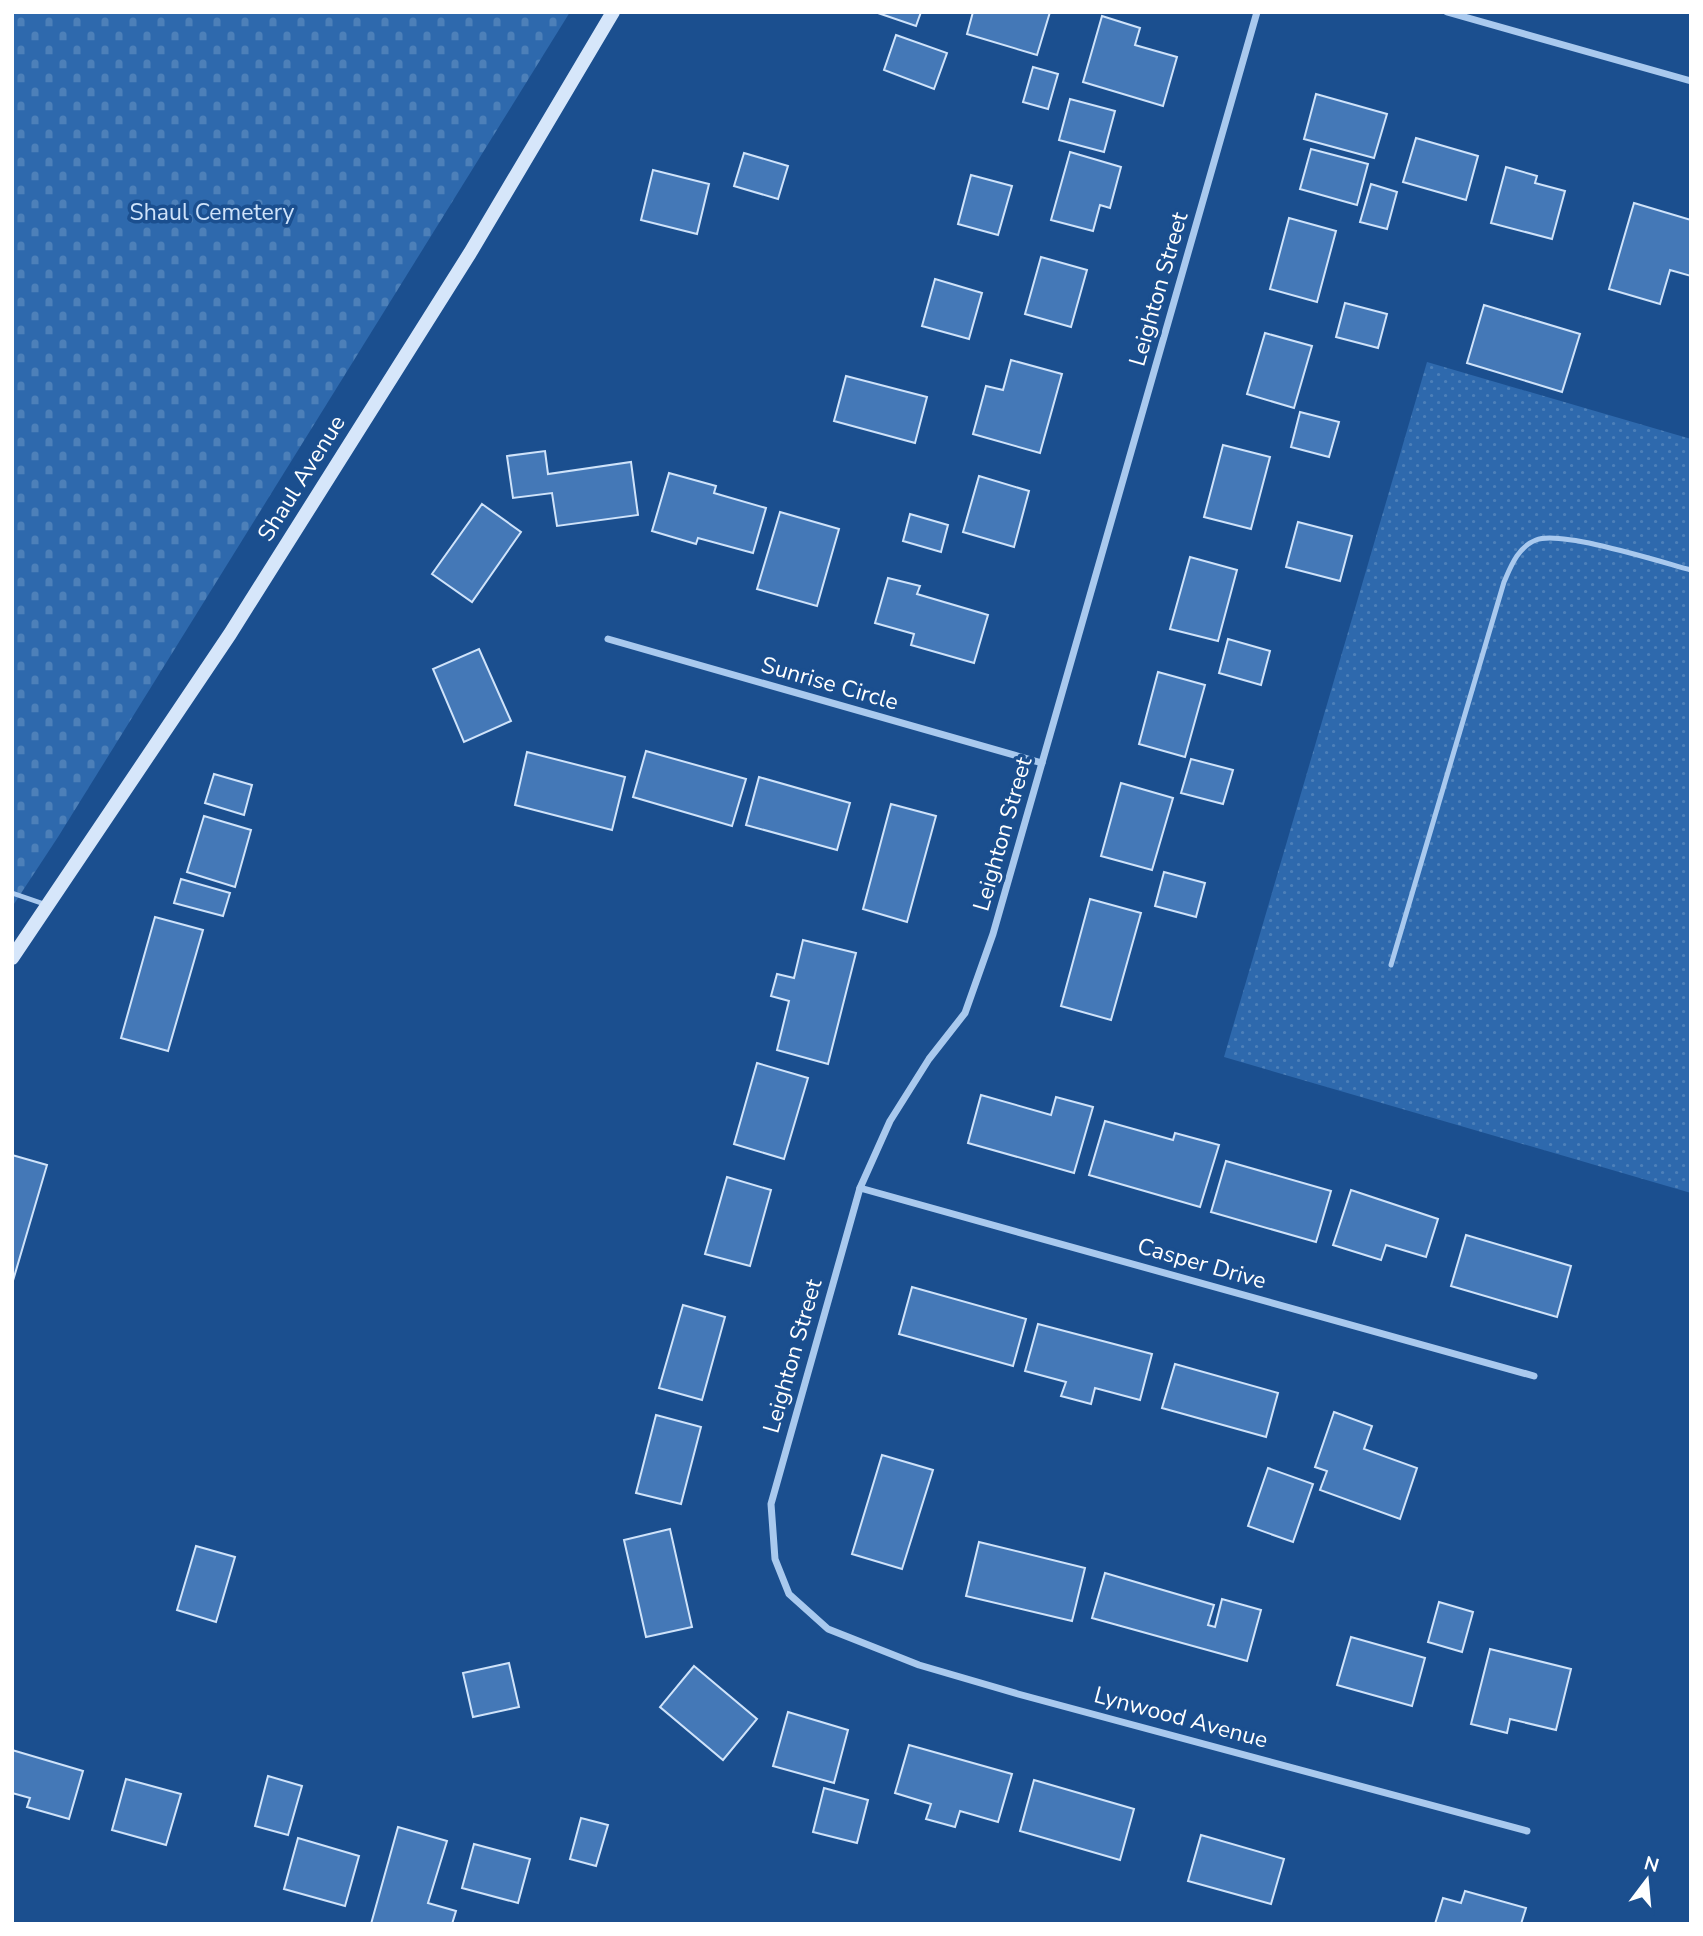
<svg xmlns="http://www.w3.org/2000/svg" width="1703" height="1936" font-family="'Nunito Sans',sans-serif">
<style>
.grass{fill:url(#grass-dots)}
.cemetery{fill:url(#cemetery-stones)}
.building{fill:#4478b7;stroke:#cfe3fa;stroke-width:2}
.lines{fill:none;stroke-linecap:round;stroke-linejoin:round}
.lane{stroke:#a9c9ee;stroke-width:5}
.street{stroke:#a9c9ee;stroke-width:7}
.secondary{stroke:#d6e6fa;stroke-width:14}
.labels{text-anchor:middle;stroke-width:7;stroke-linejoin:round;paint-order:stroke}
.park-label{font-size:23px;fill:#cfe3fa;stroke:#1b4f8f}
.street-label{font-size:23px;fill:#fff;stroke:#1b4f8f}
</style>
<defs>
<pattern id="grass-dots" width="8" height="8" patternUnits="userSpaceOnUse" patternTransform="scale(1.75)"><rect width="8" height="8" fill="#2e69ad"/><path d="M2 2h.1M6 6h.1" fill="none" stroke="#4d80b9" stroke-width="1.8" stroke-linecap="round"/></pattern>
<pattern id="cemetery-stones" width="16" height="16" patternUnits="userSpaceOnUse" patternTransform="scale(1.75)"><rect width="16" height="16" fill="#2e69ad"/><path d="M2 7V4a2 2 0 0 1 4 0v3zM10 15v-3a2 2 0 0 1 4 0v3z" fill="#4d80b9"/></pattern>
</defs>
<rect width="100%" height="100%" fill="#1b4f8f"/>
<polygon class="grass" points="1427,362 1691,439 1691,1193 1224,1057"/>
<polygon class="cemetery" points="12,12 570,12 58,837 12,907"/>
<g class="building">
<polygon points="875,12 921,12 916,26"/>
<polygon points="973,12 1050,12 1037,55 967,34"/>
<polygon points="1102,16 1140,28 1135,45 1177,57 1163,106 1083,82"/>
<polygon points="896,35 947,53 934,89 884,70"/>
<polygon points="1033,67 1058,74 1048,109 1023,102"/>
<polygon points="1316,94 1387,114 1374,158 1304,139"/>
<polygon points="1070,99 1115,111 1104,152 1059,140"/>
<polygon points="1416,138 1478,156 1466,200 1403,182"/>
<polygon points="1311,149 1368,164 1357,205 1300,189"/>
<polygon points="1070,152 1121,167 1110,208 1100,205 1093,231 1051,220"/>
<polygon points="744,153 788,166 778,199 734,186"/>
<polygon points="1506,167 1537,176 1535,183 1565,191 1552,239 1491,223"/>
<polygon points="653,170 709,184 697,234 641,220"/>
<polygon points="971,175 1012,186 998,235 958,224"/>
<polygon points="1371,184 1397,192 1387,229 1360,222"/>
<polygon points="1634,203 1691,220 1691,276 1670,270 1660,304 1609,289"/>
<polygon points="1289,218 1336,231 1317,302 1270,289"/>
<polygon points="1041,257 1087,270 1071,327 1025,314"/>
<polygon points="935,279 982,293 969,339 922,326"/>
<polygon points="1345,303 1387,314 1378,348 1336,337"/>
<polygon points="1484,305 1580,334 1562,392 1467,363"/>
<polygon points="1265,333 1312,346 1294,408 1247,394"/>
<polygon points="1011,360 1062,374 1040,453 973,434 986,386 1003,390"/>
<polygon points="846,376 927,397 915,443 834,421"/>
<polygon points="1300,412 1339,422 1329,457 1291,447"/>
<polygon points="1223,445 1270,457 1251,529 1204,517"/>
<polygon points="545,451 548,474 631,462 638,515 557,526 552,493 513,498 507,456"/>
<polygon points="669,473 716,486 714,493 766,508 753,553 698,538 696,544 652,531"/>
<polygon points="979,476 1029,491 1014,547 963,532"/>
<polygon points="482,504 521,532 472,602 432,574"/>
<polygon points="780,512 839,529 817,606 757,589"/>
<polygon points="910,514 948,525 941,552 903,541"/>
<polygon points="1298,522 1352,536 1340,581 1286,567"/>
<polygon points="1190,557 1237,570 1218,641 1170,629"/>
<polygon points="888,578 920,586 917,594 988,615 974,663 911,645 914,634 875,623"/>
<polygon points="1228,639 1270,651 1261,685 1219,673"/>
<polygon points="479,649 511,721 464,742 433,669"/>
<polygon points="1158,672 1205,685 1185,757 1139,744"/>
<polygon points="646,751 746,779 732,826 633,797"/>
<polygon points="527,752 625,777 612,830 515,805"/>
<polygon points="1191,759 1233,770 1223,804 1181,793"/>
<polygon points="214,774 252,785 244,815 205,803"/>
<polygon points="759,777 850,803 837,850 746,825"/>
<polygon points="1121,783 1173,798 1152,870 1101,856"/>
<polygon points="891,804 936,816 907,922 863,909"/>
<polygon points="204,816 251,830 235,887 187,872"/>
<polygon points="1164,872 1205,883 1196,917 1155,906"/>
<polygon points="181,879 230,893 223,916 174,903"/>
<polygon points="1090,899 1141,913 1111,1020 1061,1006"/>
<polygon points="155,917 203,930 168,1051 121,1038"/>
<polygon points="803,940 856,953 828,1064 777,1050 789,1001 771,996 777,974 794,978"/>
<polygon points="757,1063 808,1078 784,1159 734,1144"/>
<polygon points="981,1095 1051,1115 1056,1097 1093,1107 1074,1173 968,1143"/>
<polygon points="1105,1121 1173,1140 1175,1133 1219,1145 1200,1207 1089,1175"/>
<polygon points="12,1155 47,1165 12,1284"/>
<polygon points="1226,1161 1331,1191 1316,1242 1211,1212"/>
<polygon points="727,1177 771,1190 750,1266 705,1254"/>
<polygon points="1351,1190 1438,1219 1426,1257 1386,1245 1381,1260 1333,1245"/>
<polygon points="1466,1235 1571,1266 1557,1317 1451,1286"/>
<polygon points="912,1287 1026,1319 1013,1366 899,1334"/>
<polygon points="683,1305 725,1317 702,1400 659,1388"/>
<polygon points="1038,1324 1152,1354 1140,1400 1095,1388 1091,1404 1061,1396 1066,1382 1025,1371"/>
<polygon points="1175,1364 1278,1393 1266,1437 1162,1408"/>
<polygon points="1334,1412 1372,1426 1364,1449 1417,1468 1400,1519 1320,1490 1327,1471 1315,1467"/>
<polygon points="656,1415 701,1427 681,1504 636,1493"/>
<polygon points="882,1455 933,1470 902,1569 852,1554"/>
<polygon points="1268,1468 1313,1484 1293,1542 1248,1526"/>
<polygon points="670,1529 692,1627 646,1637 624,1540"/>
<polygon points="979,1542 1085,1568 1072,1621 966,1596"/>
<polygon points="196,1546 235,1557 216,1622 177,1610"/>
<polygon points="1105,1573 1214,1605 1208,1625 1215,1627 1222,1599 1261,1610 1247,1661 1092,1618"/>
<polygon points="1439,1602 1473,1612 1462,1652 1428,1642"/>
<polygon points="1351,1637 1425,1658 1412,1706 1337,1685"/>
<polygon points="1490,1649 1571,1669 1556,1730 1510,1719 1507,1733 1471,1724"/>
<polygon points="509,1663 519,1707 473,1717 463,1673"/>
<polygon points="694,1666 757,1719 723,1760 660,1707"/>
<polygon points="788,1712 848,1730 834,1783 773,1766"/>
<polygon points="909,1745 1012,1774 998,1822 960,1811 955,1827 926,1819 931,1804 895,1793"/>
<polygon points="12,1750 83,1771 69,1819 27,1807 30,1798 12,1793"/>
<polygon points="268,1776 302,1786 288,1835 255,1826"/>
<polygon points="126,1779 181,1794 166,1845 112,1830"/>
<polygon points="1034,1780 1134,1809 1120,1860 1020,1831"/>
<polygon points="824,1788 868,1800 857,1843 813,1832"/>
<polygon points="581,1818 608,1825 596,1866 570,1859"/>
<polygon points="398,1827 447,1841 428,1903 456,1911 452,1924 371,1924"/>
<polygon points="1201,1835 1284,1859 1271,1904 1188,1881"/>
<polygon points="298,1838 359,1856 345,1906 284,1889"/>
<polygon points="474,1844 530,1859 518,1903 462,1888"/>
<polygon points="1465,1891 1526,1908 1521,1924 1435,1924 1443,1898 1461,1903"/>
</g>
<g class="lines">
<g class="lane">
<polyline points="12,893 44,904"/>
<path d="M1391 965 1504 582C1511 566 1518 547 1536 540 1561 530 1661 562 1691 570"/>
</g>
<g class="street">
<polyline points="1257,12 993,934 965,1013 929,1059 890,1121 860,1188 771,1504 775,1559 789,1594 828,1629 919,1665 1018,1694 1527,1831"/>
<polyline points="1447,12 1691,81"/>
<polyline points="608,639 1042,763"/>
<polyline points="860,1188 1534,1376"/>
</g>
<polyline class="secondary" points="12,958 230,634 470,253 613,12"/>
</g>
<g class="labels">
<g class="park-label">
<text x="212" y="220">Shaul Cemetery</text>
</g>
<g class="street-label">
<text transform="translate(1158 289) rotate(-74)" y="8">Leighton Street</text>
<text transform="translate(301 478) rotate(-58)" y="8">Shaul Avenue</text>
<text transform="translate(830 683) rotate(16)" y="8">Sunrise Circle</text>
<text transform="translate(1002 834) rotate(-74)" y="8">Leighton Street</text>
<text transform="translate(1202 1263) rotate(16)" y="8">Casper Drive</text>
<text transform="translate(792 1356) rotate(-74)" y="8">Leighton Street</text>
<text transform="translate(1181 1717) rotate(15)" y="8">Lynwood Avenue</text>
</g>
</g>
<rect width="1703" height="1936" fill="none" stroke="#ffffff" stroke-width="28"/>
<g transform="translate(1647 1880) rotate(16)" stroke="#1b4f8f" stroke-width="5" paint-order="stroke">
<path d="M0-5L12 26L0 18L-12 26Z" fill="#ffffff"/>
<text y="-10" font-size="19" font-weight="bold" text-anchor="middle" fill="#ffffff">N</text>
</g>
</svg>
